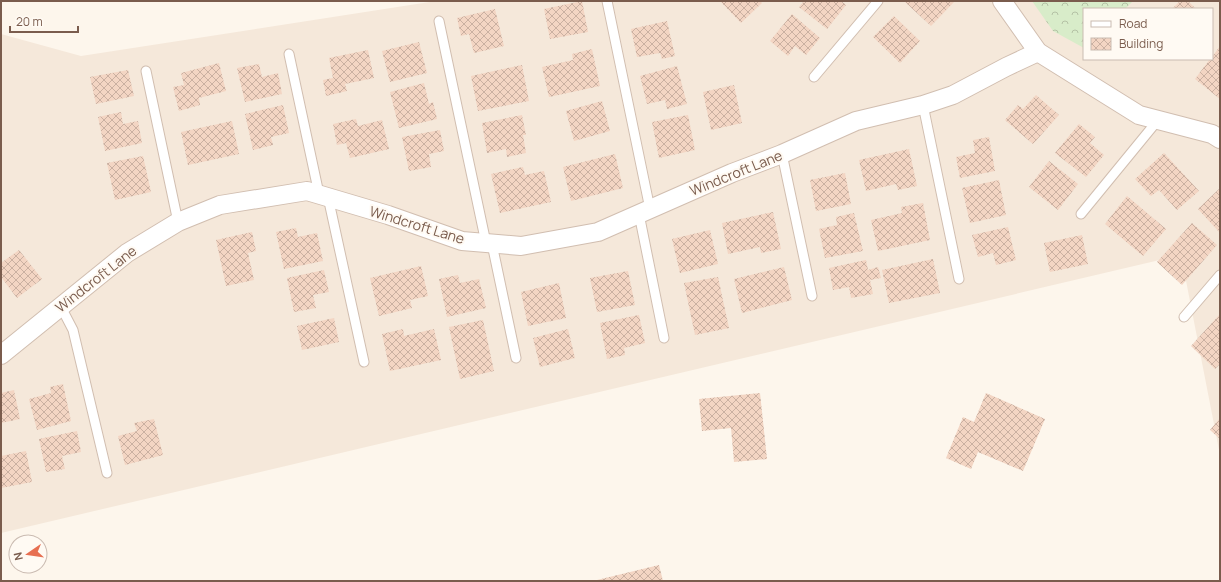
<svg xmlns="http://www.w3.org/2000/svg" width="1221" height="582" font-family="Manrope,sans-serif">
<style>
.residential{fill:#f5e8da;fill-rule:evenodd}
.forest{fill:url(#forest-crowns)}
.building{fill:url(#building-cross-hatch)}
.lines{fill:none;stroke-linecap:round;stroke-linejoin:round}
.lane-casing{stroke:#d1beb0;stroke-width:11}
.street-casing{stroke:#d1beb0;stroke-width:20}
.lane{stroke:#fff;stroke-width:9}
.street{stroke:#fff;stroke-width:18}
.labels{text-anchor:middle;stroke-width:4;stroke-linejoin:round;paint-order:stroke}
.street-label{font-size:14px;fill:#7a5c4d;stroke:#fffaf3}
</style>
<defs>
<pattern id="forest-crowns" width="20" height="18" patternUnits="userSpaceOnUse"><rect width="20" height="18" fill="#d8ecc9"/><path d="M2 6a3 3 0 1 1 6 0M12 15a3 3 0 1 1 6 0" fill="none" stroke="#b4c2a5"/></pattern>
<pattern id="building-cross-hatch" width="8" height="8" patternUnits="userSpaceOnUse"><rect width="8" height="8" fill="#f3d5c3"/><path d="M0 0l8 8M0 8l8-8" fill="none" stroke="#cab0a1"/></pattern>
</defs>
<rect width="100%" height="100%" fill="#fdf6ec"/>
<path class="residential" d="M436 1H1220V455L1181 255 1 533V34L81 56ZM1084 9H1212V59H1084Z"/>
<polygon class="forest" points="1032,1 1133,1 1125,9 1084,9 1084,48 1053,31"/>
<g class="building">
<polygon points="582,1 588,32 550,39 544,9"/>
<polygon points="720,1 760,1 762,3 741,23"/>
<polygon points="804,1 841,1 846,5 827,29 799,7"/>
<polygon points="904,1 955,1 931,26"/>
<polygon points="1180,1 1188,1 1196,9 1172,9"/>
<polygon points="495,9 504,46 474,53 469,34 461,36 457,18"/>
<polygon points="792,14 820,38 806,55 795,46 788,56 770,41"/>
<polygon points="894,16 920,41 900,63 873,37"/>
<polygon points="667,21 675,56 662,59 660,53 637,57 631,29"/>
<polygon points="419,42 427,73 390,82 382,51"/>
<polygon points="1220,46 1220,99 1195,79 1210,59 1212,59 1212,57"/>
<polygon points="592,49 600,86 549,97 542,67 573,60 572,54"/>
<polygon points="368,50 374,78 345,84 347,91 326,96 323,80 333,78 329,58"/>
<polygon points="219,63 226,91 199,98 200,105 179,111 173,87 184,85 181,73"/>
<polygon points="259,64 262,77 278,73 282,94 245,102 237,68"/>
<polygon points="522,65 529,101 478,111 471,76"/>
<polygon points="677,66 687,104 667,109 665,100 647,104 640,76"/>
<polygon points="128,70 134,96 96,104 90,77"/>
<polygon points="424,83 429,104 433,102 437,119 399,128 390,92"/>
<polygon points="734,85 742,123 711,130 703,92"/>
<polygon points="1036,95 1059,115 1033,144 1005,120 1018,105 1023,109"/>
<polygon points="602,101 610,131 574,141 566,111"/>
<polygon points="283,105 289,133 271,137 273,145 253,150 245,114"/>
<polygon points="121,112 123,124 138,121 142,143 105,151 98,117"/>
<polygon points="522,115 526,135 523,135 526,153 507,157 506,149 487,153 482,123"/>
<polygon points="688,115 695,150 659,158 652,122"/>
<polygon points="356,119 358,126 382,120 389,149 350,158 346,143 337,145 333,124"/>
<polygon points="232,121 239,154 188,165 181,132"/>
<polygon points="1079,124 1095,137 1090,143 1104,155 1086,177 1055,153"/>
<polygon points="440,130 444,151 429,154 431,167 409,171 402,137"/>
<polygon points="989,137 995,171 960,178 956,157 975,153 973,140"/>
<polygon points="909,149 917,186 898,190 896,184 866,191 859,160"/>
<polygon points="1164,153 1199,191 1177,210 1159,190 1151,196 1135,179"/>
<polygon points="615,154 623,188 571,201 563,167"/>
<polygon points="143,156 151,192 115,200 107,163"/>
<polygon points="1049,161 1078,184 1058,210 1029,187"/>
<polygon points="523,167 525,175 544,171 551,202 500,213 491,174"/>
<polygon points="845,173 851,204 816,211 810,180"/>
<polygon points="999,180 1006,215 970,223 962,188"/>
<polygon points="1220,188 1220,233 1198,209"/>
<polygon points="1127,196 1166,229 1143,256 1105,224"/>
<polygon points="923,203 930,240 878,251 871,220 902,213 901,207"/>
<polygon points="773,212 781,249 761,253 760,247 728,254 722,223"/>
<polygon points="854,213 863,251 825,258 819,229 837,225 836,217"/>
<polygon points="1192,223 1217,245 1182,285 1157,262"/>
<polygon points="1008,227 1016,260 996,265 993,253 978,257 972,235"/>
<polygon points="296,228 298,237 317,233 323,261 284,269 276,232"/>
<polygon points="710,230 718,264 680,273 672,239"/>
<polygon points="252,232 256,251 248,253 254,280 226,286 216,240"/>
<polygon points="1082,235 1088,264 1050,272 1044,243"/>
<polygon points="19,250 42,279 17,298 1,277 1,263"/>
<polygon points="933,259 940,293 889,303 882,270"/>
<polygon points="866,260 868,270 878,267 881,278 870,280 873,294 851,298 849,287 833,290 829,268"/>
<polygon points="421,266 428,296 410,300 412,308 379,316 370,278"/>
<polygon points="784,267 792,300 742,313 734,279"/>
<polygon points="324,270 329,292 313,295 316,308 294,312 287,278"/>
<polygon points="628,271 635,305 597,312 590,278"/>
<polygon points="458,275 460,283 479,279 486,308 447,317 439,279"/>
<polygon points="718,277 729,328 695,335 684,283"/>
<polygon points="559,283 566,318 528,326 521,292"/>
<polygon points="1220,314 1220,364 1215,369 1191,346"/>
<polygon points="639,315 645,343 624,348 625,355 607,359 600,323"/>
<polygon points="334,318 339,342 302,350 297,326"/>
<polygon points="483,320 494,371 460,379 449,327"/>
<polygon points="403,329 404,336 434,329 441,360 390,371 382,334"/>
<polygon points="568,329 575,358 540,367 533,338"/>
<polygon points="63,384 71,421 37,430 29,399 51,393 50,387"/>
<polygon points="14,390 20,419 1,423 1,393"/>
<polygon points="760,393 767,459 734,462 731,428 702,431 699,399"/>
<polygon points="986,393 1045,419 1023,471 978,452 971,469 946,458 963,417 974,422"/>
<polygon points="1220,418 1220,439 1210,430"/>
<polygon points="154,419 163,455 125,465 118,436 137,431 134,423"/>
<polygon points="77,431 81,452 62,456 65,469 46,472 39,439"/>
<polygon points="26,451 32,482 1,488 1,456"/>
<polygon points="659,565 663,581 597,581 597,580"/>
</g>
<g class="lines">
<g class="lane-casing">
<g id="lane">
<polyline points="607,1 650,209"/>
<polyline points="439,21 486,243"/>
<polyline points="289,54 319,194"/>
<polyline points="146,71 178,222"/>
<polyline points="814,77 878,1"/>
<polyline points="923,105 959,279"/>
<polyline points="782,154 812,296"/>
<polyline points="328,197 364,362"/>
<polyline points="639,214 664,338"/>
<polyline points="1081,214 1158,120"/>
<polyline points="492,244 516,358"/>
<polyline points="61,307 73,330 107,473"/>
<polyline points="1184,317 1220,275"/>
</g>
</g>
<g class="street-casing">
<g id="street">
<polyline points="1002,1 1038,52 1139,115 1212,134 1220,139"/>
<polyline points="1,355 127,253 178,222 220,205 307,191 388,215 462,241 521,246 598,232 732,173 782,154 856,121 923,105 953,95 1006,67 1038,52"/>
</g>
</g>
<use href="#lane" class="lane"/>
<use href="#street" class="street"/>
</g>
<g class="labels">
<g class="street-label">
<text transform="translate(736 173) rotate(-22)" y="5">Windcroft Lane</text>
<text transform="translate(417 225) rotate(17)" y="5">Windcroft Lane</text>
<text transform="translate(96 279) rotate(-38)" y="5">Windcroft Lane</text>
</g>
</g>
<rect width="1221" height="582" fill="none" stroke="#7a5c4d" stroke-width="4"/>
<rect x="1083" y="8" width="130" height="52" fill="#fffaf3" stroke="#cabbb1"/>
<rect x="1091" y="21" width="20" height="6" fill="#ffffff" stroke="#cabbb1"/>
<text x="1119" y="28" font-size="12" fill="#7a5c4d">Road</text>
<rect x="1091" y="38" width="20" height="12" fill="url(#building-cross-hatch)" stroke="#cabbb1"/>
<text x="1119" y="48" font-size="12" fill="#7a5c4d">Building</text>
<g transform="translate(28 554) rotate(257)"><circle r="19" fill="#fffaf3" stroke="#cabbb1"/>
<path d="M0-3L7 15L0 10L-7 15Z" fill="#e76f51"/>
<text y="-6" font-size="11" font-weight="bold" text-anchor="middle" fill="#7a5c4d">N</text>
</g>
<path d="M10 26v6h68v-6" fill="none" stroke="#7a5c4d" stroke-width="2"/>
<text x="16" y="26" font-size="12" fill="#7a5c4d" stroke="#fffaf3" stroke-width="3" paint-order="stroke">20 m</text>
</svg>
